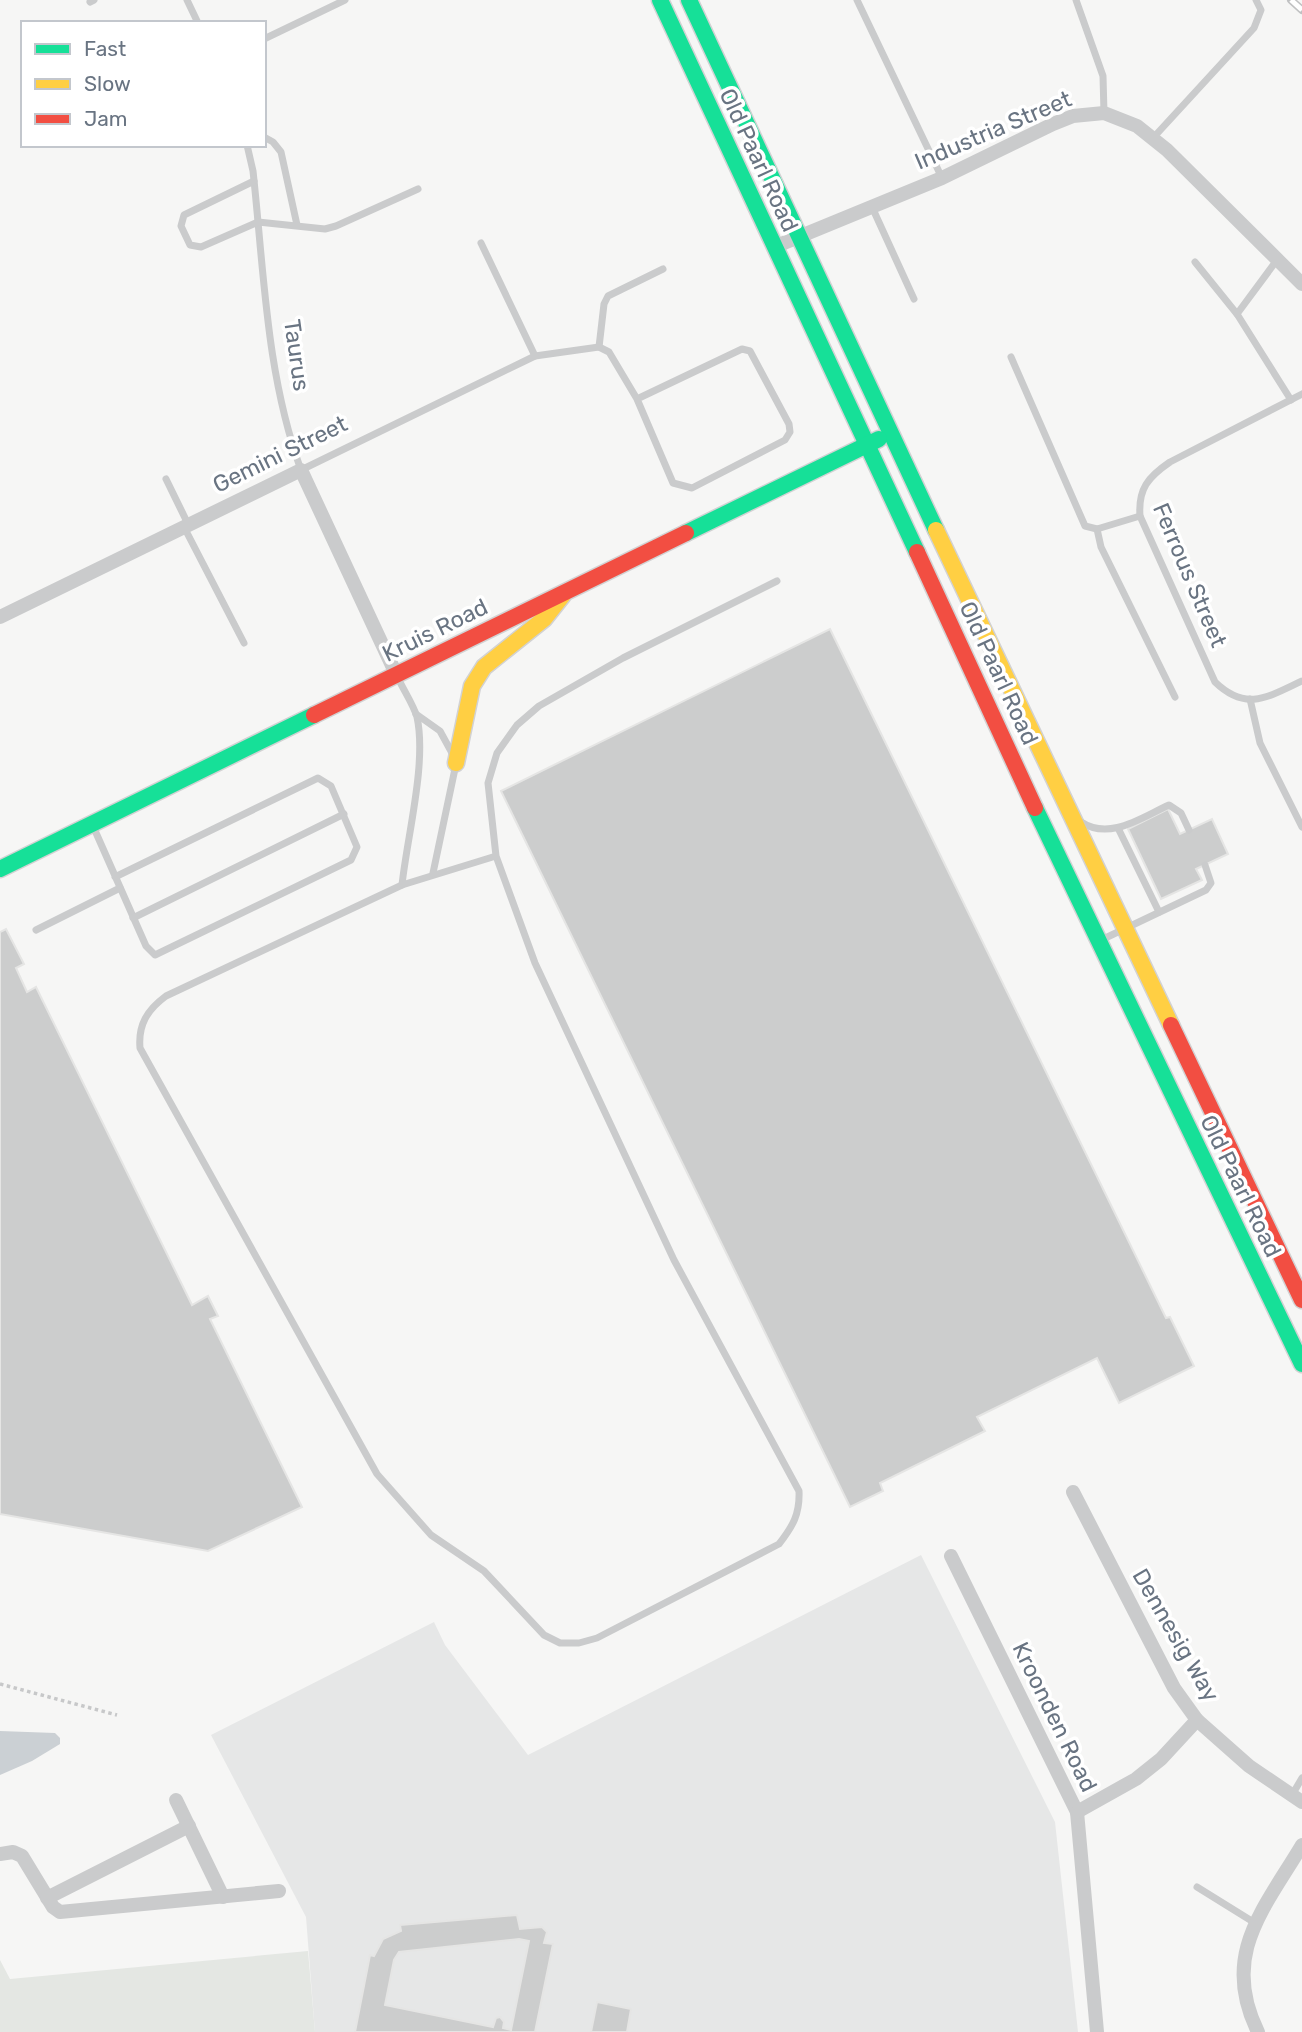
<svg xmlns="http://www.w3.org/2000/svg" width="1302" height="2032" font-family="Rubik,sans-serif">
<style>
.built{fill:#e6e7e7}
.green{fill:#e4e7e3}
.water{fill:#cbd0d4}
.building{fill:#cccdcd;stroke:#e5e5e4;stroke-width:2;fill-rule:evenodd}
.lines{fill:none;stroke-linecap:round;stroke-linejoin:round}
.fast-casing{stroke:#d2d2d3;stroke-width:19}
.slow-casing{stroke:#d2d2d3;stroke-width:19}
.jam-casing{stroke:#d2d2d3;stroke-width:19}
.path{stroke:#c7c8c9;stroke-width:3.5;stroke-dasharray:3.5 3.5;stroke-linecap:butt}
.lane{stroke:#cacbcc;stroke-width:7}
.street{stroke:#cacbcc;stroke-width:14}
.fast{stroke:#16e098;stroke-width:16}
.slow{stroke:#ffcf43;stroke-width:16}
.jam{stroke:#f24e42;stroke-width:16}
.rail-casing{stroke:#c0c1c2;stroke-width:8}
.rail{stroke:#fff;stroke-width:5;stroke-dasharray:16;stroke-linecap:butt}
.labels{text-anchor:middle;stroke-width:7;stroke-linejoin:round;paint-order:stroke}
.street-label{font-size:23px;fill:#697482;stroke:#fff}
</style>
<rect width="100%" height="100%" fill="#f6f6f5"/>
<polygon class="built" points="921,1555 1055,1822 1078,2032 315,2032 306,1917 211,1735 434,1622 445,1645 528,1755"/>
<polygon class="green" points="308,1951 315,2032 0,2032 0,1960 10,1979"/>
<polygon class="water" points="0,1731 55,1733 60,1738 60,1744 32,1761 0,1775"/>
<g class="building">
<polygon points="830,629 1166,1318 1170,1317 1194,1366 1119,1403 1097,1358 977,1417 985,1431 880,1483 883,1491 850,1507 501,791"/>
<polygon points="1168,809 1180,834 1212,819 1228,854 1196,869 1202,880 1161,899 1128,829"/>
<polygon points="6,929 24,964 16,968 27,992 36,987 192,1305 208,1296 218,1316 210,1319 302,1507 208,1551 0,1514 0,932"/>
<path d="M517 1915 520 1929 542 1927 547 1932 544 1943 553 1944 535 2032H355L370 1955 374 1956 383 1939 401 1931 400 1925ZM519 1939 529 1941 511 2030 503 2028 504 2022 500 2017 496 2018 493 2027 385 2005 394 1960 399 1952Z"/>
<polygon points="597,2002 631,2009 627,2032 591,2032"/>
</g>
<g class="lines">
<g class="fast-casing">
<g id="fast">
<polyline points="660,0 917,552"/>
<polyline points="689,0 936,530"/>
<polyline points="686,533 879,439"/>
<polyline points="1035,808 1302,1364"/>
<polyline points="0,869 314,715"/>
</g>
</g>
<g class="slow-casing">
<g id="slow">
<polyline points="936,530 1171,1025"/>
<polyline points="456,763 472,686 484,667 544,619 563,595"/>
</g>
</g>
<g class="jam-casing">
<g id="jam">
<polyline points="917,552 1035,808"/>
<polyline points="314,715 686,533"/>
<polyline points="1171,1025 1302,1300"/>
</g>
</g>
<polyline class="path" points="0,1684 117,1715"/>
<g class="lane">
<polyline points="187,0 198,23"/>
<polyline points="857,0 942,178"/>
<polyline points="1076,0 1103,76 1104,113"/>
<polyline points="90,2 94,0"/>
<polyline points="264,39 345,0"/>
<polyline points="264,137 273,142 281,152 297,225"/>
<polyline points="1153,138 1254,28 1261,10 1256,0"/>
<path d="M247 145 253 171C264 271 266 374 301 470L535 356 599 347 609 352 637 399 673 483 692 488 785 440 790 432 789 424 750 351 742 349 637 399"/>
<polyline points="254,181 184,215 181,226 190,245 201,247 258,222 325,229 336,226 418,189"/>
<polyline points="872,207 914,299"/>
<polyline points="481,243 535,356"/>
<polyline points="1277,260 1237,314 1291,400"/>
<polyline points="1195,262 1237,314"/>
<polyline points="599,347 604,304 608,296 663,269"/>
<polyline points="1011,357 1085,526 1097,529 1140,516"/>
<path d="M1302 394 1170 462C1148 477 1138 489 1140 516L1215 682C1246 712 1268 697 1302 681"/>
<polyline points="166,479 188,524"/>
<polyline points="184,527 244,643"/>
<polyline points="1097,529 1101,547 1175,697"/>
<path d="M398 678C404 691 413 704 417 717 427 763 407 837 402 885"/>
<polyline points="1250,699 1260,743 1302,827"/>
<polyline points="416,714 440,731 452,753"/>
<path d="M1081 822C1110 841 1142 817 1169 805L1181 813 1189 830"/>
<polyline points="93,826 146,946 155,955 351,860 357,847 331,786 318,778 115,877"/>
<polyline points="1118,828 1159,912"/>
<path d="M496 856 402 885 166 996C147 1010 138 1025 140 1048L377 1474 431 1535 484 1571 544 1635 560 1643H579L597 1638 779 1544C793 1526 800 1514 799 1491L674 1260 535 963 496 856 488 783 497 753 517 725 539 706 623 658 777 581"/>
<polyline points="433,873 456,764"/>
<polyline points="133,918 344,814"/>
<polyline points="36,930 120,888"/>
<polyline points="1099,941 1206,890 1211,883 1205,865"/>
<polyline points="1292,1795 1302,1778"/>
<polyline points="1197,1887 1255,1923"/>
</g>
<g class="street">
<polyline points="774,247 942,178 1053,124 1073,116 1104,113 1137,126 1167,150 1302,284"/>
<polyline points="0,617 301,470 396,674"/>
<polyline points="1073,1492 1174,1688 1197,1720 1249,1766 1302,1802"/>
<polyline points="951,1556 1077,1812 1097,2032"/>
<polyline points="176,1800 223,1897"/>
<polyline points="1077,1812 1136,1779 1161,1759 1197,1720"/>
<polyline points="0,1854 13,1852 22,1856 53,1907 60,1912 279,1891"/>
<polyline points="47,1898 189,1826"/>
<path d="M1258 2032C1220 1955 1264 1909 1302 1845"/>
</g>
<use href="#fast" class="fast"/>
<use href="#slow" class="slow"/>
<use href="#jam" class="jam"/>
<g class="rail-casing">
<polyline id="rail" points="1291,0 1302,10"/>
</g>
<use href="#rail" class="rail"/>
</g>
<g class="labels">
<g class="street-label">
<text transform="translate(993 130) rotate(-23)" y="8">Industria Street</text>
<text transform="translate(759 160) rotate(65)" y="8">Old Paarl Road</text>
<text transform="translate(297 355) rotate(82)" y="8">Taurus</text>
<text transform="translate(280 454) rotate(-26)" y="8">Gemini Street</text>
<text transform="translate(1190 575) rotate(67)" y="8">Ferrous Street</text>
<text transform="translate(435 630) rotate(-26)" y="8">Kruis Road</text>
<text transform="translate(999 673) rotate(65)" y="8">Old Paarl Road</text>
<text transform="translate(1241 1186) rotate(64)" y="8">Old Paarl Road</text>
<text transform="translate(1176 1635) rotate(60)" y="8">Dennesig Way</text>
<text transform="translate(1055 1717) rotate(64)" y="8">Kroonden Road</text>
</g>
</g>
<rect x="21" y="21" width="245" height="126" fill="#ffffff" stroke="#c3c7cd" stroke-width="2"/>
<rect x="35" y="44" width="35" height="10" fill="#16e098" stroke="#c3c7cd" stroke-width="2"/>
<text x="84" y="56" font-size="21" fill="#697482">Fast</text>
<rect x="35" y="79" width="35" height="10" fill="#ffcf43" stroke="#c3c7cd" stroke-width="2"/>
<text x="84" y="91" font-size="21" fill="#697482">Slow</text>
<rect x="35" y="114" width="35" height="10" fill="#f24e42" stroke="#c3c7cd" stroke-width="2"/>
<text x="84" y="126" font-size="21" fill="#697482">Jam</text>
</svg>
